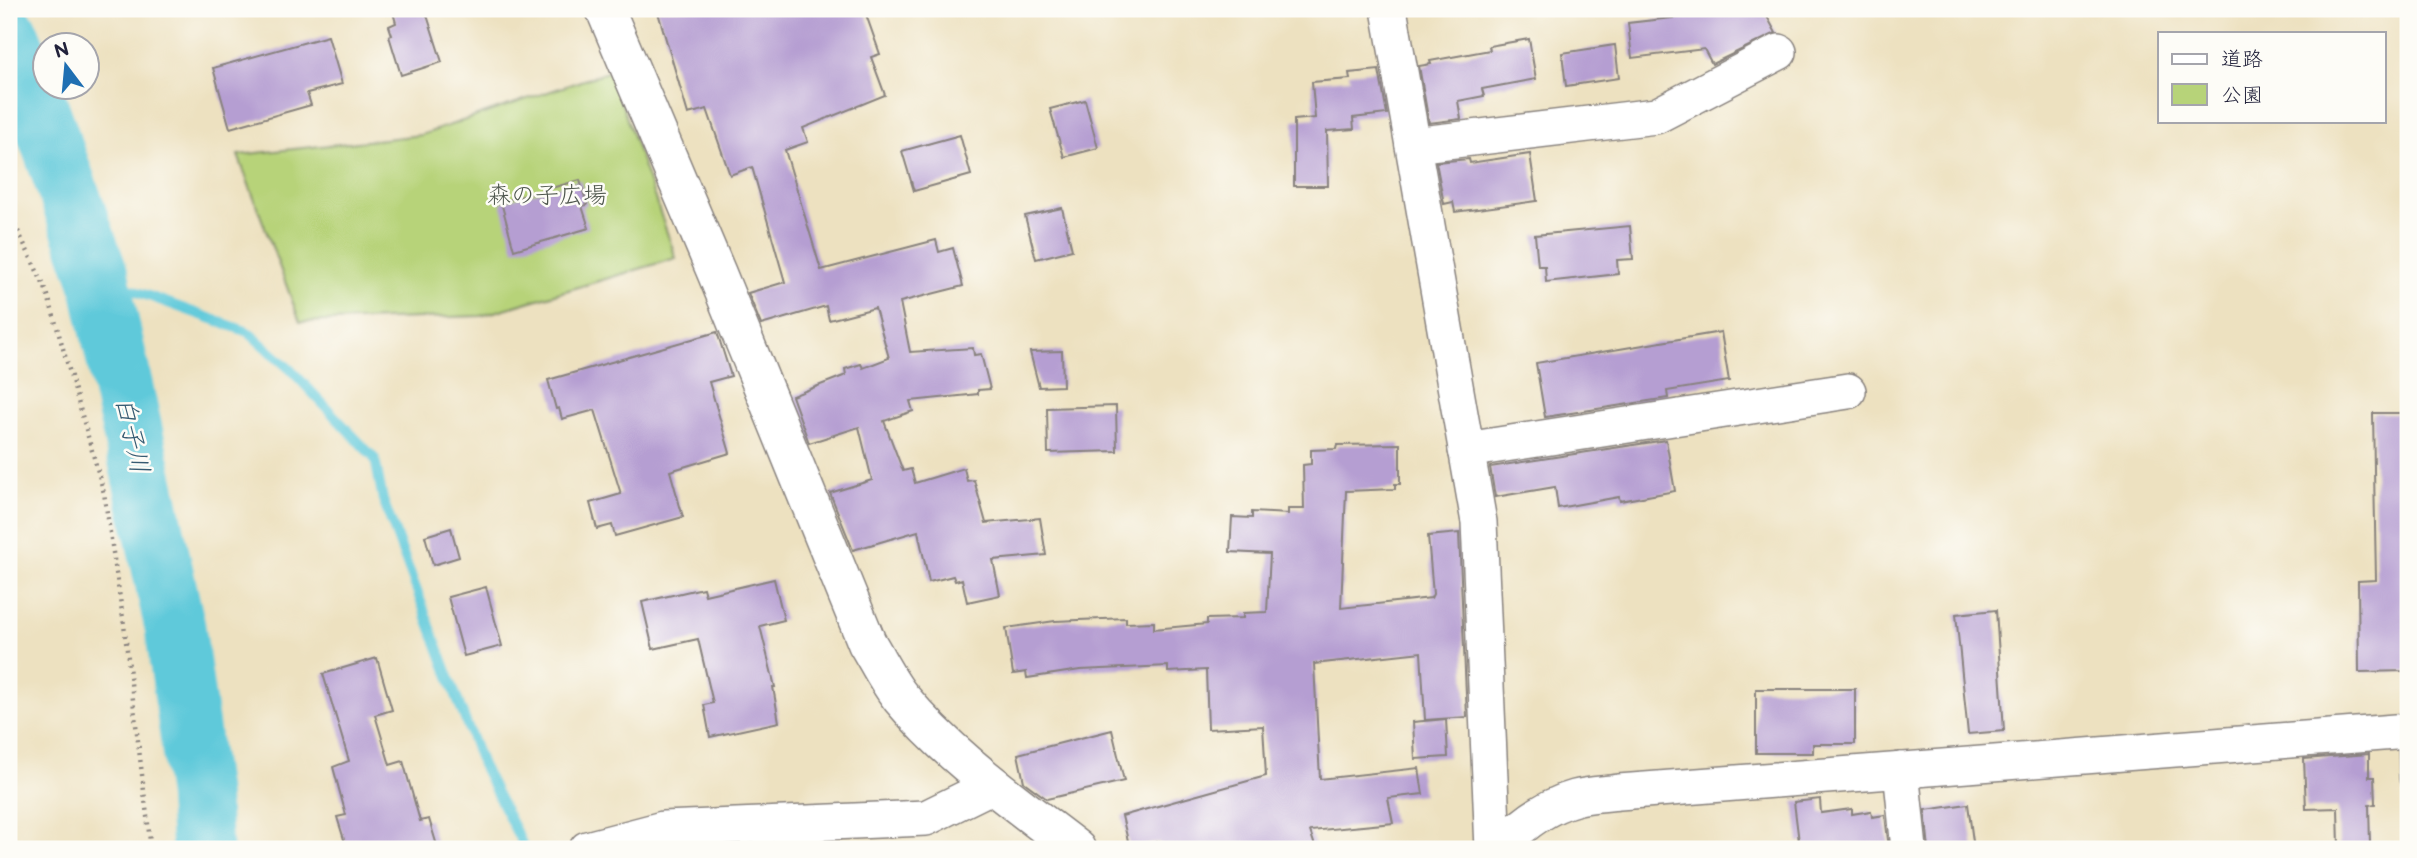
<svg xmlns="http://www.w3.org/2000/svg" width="2417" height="858" font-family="'Balsamiq Sans','Klee One',sans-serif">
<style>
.green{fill:#b7d379;stroke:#6c7a5a;stroke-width:2}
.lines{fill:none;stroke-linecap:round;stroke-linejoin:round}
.stream{stroke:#5fc9da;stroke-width:10}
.river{stroke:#5fc9da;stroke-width:61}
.building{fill:#b59ed2}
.service-casing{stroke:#88827e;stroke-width:20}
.minor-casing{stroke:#88827e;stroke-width:38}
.tertiary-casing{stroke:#88827e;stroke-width:41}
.path{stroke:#88827e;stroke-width:4.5;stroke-dasharray:2 5;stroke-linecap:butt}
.service{stroke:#fff;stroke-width:18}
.minor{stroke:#fff;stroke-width:35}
.tertiary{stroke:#fff;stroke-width:38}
.labels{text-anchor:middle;stroke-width:5;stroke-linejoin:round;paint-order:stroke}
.park-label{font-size:24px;fill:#4f574e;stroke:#fdfcf7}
.water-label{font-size:26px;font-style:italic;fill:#375c73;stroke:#fdfcf7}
</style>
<rect width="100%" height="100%" fill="#fdfcf7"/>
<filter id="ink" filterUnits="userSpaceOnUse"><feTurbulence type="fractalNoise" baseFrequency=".0143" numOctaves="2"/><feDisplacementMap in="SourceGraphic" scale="14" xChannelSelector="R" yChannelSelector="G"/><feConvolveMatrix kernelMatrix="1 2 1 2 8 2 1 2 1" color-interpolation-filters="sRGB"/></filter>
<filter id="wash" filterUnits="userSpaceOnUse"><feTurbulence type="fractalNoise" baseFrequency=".00686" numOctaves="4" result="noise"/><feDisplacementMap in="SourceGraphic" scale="28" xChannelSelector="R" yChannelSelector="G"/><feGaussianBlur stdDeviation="1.57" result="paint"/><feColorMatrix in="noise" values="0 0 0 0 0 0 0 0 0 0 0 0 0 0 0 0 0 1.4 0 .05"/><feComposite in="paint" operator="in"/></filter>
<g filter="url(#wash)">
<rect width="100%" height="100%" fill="#ede1c0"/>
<polygon class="green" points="610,71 676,258 481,316 300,322 238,155 421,135"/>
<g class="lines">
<polyline class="stream" points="99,278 248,332 291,370 375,459 383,500 482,765 525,849"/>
<polyline class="river" points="9,35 40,112 99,278 175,627 198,792 202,849"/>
</g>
<g id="blocks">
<g class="building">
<polygon points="392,9 425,9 442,62 401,75 389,36 392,35 389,26 396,23"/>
<polygon points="657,9 864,9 880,54 871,57 885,95 803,128 808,142 785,150 821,270 936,240 939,252 953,248 963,286 900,302 910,352 973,348 974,355 981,354 990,389 978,390 978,394 910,401 913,411 884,421 903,471 911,469 915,483 964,468 967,481 974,480 986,523 1040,518 1046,555 993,560 1000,595 967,602 962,579 955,581 953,576 929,582 918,531 853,550 830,493 872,480 859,427 809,443 792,396 846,375 845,369 861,364 863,368 889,358 875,308 829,320 826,306 761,325 748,293 785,282 752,167 730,175 707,109 688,114"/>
<polygon points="1705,9 1763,9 1776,33 1712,64 1704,49 1632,58 1628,23 1708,14"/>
<polygon points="328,36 342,84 307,93 311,105 230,128 213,68"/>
<polygon points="1529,39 1536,79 1482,89 1484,96 1458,101 1461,119 1429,123 1419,66 1431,64 1430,61 1490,50 1489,46"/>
<polygon points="1615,45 1619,78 1566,86 1562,53"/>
<polygon points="1379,70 1387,114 1353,118 1354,129 1327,131 1328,186 1294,186 1294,120 1315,118 1312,82 1350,79 1349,73"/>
<polygon points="1085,100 1098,148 1064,157 1050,109"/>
<polygon points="960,135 971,175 914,191 902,151"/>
<polygon points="1530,154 1537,201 1455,212 1453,202 1444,204 1436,162 1469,159 1470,163"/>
<polygon points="580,180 587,205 582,206 589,228 514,250 501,202"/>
<polygon points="1062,208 1072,250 1036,259 1025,216"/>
<polygon points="1630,226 1633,259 1617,260 1618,274 1546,282 1545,266 1538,266 1535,235"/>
<polygon points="717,332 731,376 709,382 730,453 670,471 683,517 615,536 612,525 597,529 590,503 621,494 595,410 562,419 559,408 556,409 548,380"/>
<polygon points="1721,332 1729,381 1667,391 1668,398 1545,417 1536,363"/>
<polygon points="1062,351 1063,386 1039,387 1030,352"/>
<polygon points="1116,406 1117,451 1048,453 1047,408"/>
<polygon points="2373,413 2408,413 2408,671 2359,672 2358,581 2376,580"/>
<polygon points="1666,440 1675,491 1620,501 1619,497 1558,508 1555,487 1495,497 1490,467"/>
<polygon points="1400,444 1400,484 1395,484 1395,489 1346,491 1341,608 1431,598 1433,594 1428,536 1459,533 1467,717 1425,720 1421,652 1314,664 1320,779 1419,768 1423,794 1388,798 1393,823 1310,831 1316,849 1162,849 1159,842 1130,849 1122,816 1266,776 1263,726 1208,729 1206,670 1168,672 1168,666 1080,670 1027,678 1026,672 1013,674 1006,628 1055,621 1126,618 1126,623 1154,622 1154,629 1207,624 1207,619 1243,618 1243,613 1267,612 1270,554 1230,552 1232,517 1252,518 1252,512 1288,514 1288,509 1304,509 1303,465 1311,464 1311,450 1336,449 1337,445"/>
<polygon points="451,528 459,557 433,565 425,536"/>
<polygon points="774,579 784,620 760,626 775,687 773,687 779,722 710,737 704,705 713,703 698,639 653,649 642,602 703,588 705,595"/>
<polygon points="486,587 502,646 464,656 448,597"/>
<polygon points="1996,610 2004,731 1968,734 1956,614"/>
<polygon points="377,658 392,710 375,715 390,765 403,761 420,821 429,819 438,849 347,849 337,817 346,815 333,767 349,761 323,674"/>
<polygon points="1756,689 1855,689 1855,744 1813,744 1813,753 1756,753"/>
<polygon points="1446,719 1448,757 1415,759 1413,722"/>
<polygon points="1112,730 1124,781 1047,799 1024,782 1018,754"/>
<polygon points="2369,754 2369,777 2374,777 2375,804 2369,805 2370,845 2339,847 2338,808 2306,809 2304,759"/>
<polygon points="1820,799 1821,813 1852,809 1852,814 1871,811 1872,817 1885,815 1889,849 1804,849 1804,842 1799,842 1794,802"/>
<polygon points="1968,804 1974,849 1929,849 1925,810"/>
</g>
</g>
</g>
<g filter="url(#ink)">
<use href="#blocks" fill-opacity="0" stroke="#88827e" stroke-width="2"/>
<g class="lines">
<g class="service-casing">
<polyline id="service" points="2407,732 2408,779"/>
</g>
<g class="minor-casing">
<g id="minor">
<polyline points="1389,9 1479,522 1493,849"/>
<polyline points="1413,145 1656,116 1779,52"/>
<polyline points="1466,450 1848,391"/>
<polyline points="1901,770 1909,849"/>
<polyline points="587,849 663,829 926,818 991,786"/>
<path d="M1498 849C1519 827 1545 806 1575 798 1589 794 1605 794 1619 792L2408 731"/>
</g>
</g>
<g class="tertiary-casing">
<path id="tertiary" d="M605 9 717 274 867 643C878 661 888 682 901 698 951 758 1015 802 1076 849"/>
</g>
<polyline class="path" points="9,212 47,292 104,493 124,625 151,849"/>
<use href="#service" class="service"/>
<use href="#minor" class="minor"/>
<use href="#tertiary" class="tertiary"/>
</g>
</g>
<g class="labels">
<g class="park-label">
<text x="547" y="203">森の子広場</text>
</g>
<g class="water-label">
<text transform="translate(133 435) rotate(78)" y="9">白子川</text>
</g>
</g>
<rect width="2417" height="858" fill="none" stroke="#fdfcf7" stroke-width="35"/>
<rect x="2158" y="32" width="228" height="91" fill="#fdfcf7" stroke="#a5a5ac" stroke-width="2"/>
<rect x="2172" y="54" width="35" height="10" fill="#ffffff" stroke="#a5a5ac" stroke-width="2"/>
<text x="2221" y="66" font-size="21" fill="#22223b">道路</text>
<rect x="2172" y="84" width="35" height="21" fill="#b7d379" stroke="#a5a5ac" stroke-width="2"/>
<text x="2221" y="102" font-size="21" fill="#22223b">公園</text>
<g transform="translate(66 66) rotate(344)"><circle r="33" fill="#fdfcf7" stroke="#a5a5ac" stroke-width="2"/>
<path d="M0-5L12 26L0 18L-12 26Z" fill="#1f6fb2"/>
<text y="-10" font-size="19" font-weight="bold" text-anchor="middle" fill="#22223b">N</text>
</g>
</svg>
